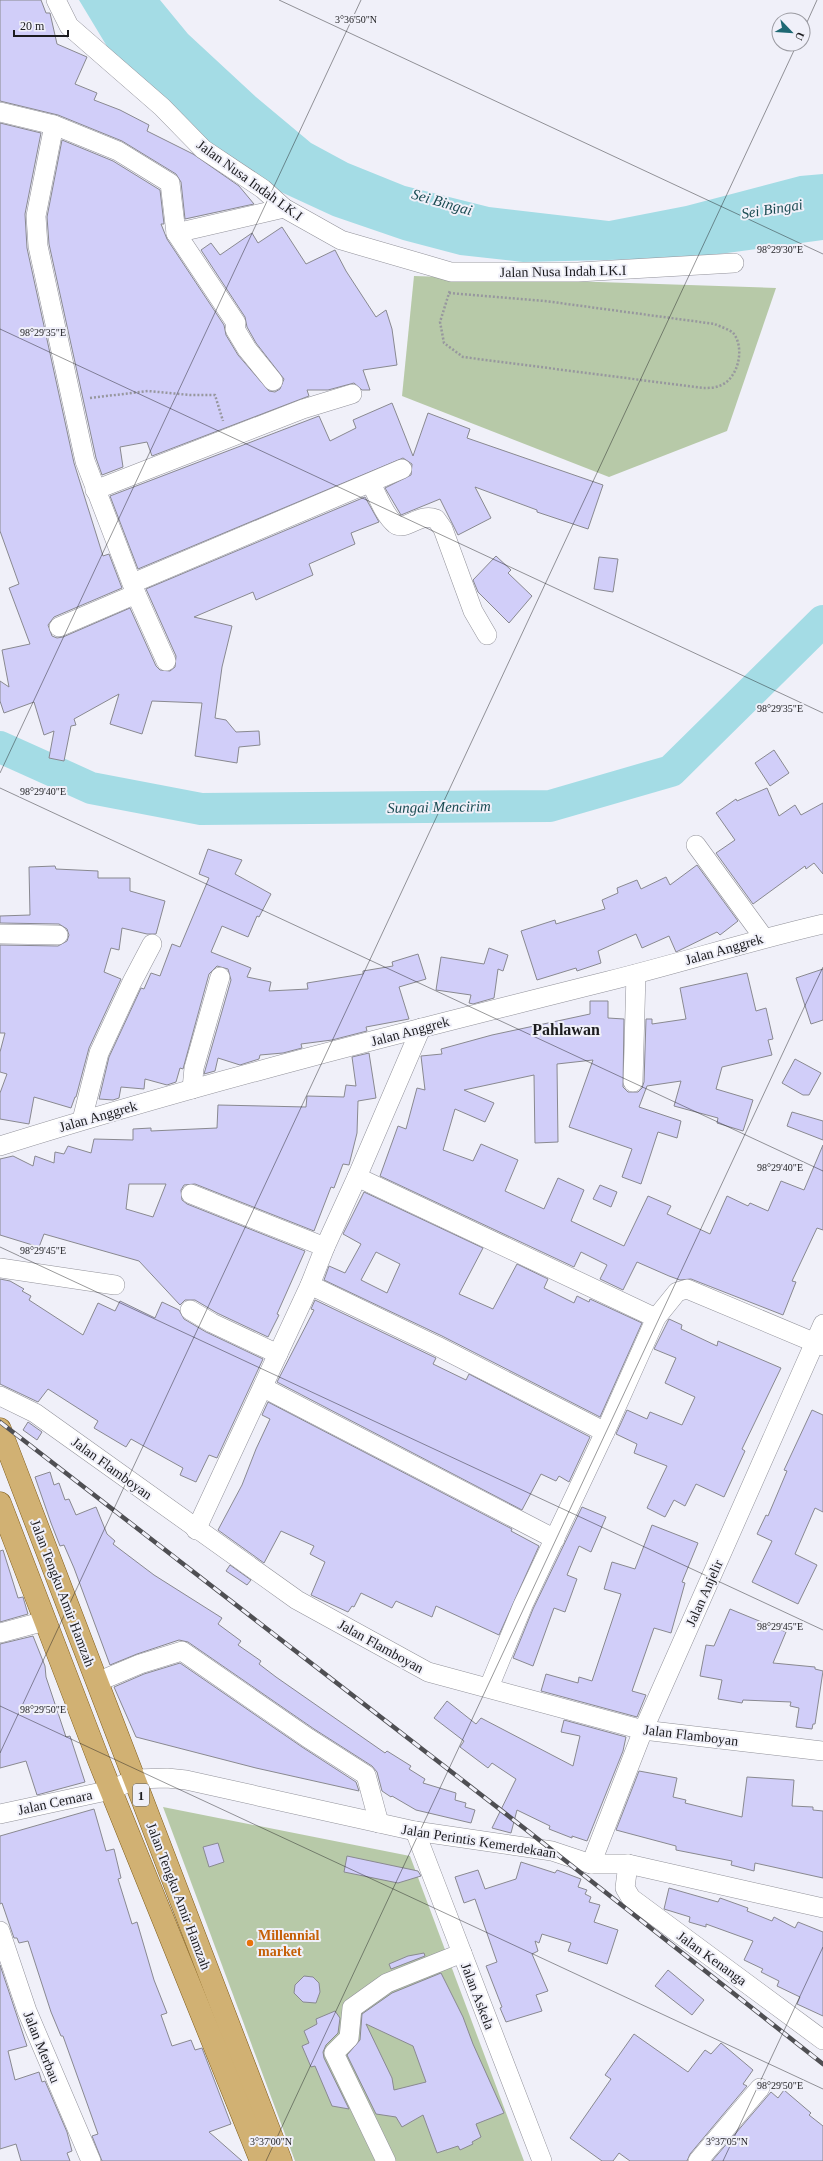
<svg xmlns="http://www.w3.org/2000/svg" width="823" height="2161" font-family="'Times New Roman',serif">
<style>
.green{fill:#b7c9a8}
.water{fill:#a4dce5}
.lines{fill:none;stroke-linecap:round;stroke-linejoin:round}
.river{stroke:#a4dce5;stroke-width:32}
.building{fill:#d1cef9;stroke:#898990;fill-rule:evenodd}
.minor-casing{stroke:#92929a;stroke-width:20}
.major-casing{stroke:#7e5b18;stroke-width:23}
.path{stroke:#97979e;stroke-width:2.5;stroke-dasharray:2 2;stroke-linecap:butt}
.minor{stroke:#fff;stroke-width:19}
.major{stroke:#d1b173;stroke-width:22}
.rail-casing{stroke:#4f4f53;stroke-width:4.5}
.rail{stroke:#f0f0f9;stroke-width:3;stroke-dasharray:9;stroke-linecap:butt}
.ticks{fill:none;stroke:#1c1c1f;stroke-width:1;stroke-opacity:0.45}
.food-dot{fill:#e8710a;stroke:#f0f0f9;stroke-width:1.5}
.labels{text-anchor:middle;stroke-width:4;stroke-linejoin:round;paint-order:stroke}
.shield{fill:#f0f0f9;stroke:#5c5c60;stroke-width:1}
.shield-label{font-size:13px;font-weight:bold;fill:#1c1c1f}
.street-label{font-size:14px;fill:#1c1c1f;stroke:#f0f0f9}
.food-label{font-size:14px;font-weight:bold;fill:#c56008;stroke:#f0f0f9;text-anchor:start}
.water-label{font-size:15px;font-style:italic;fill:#1a4b52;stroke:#f0f0f9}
.quarter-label{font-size:16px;font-weight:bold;fill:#1c1c1f;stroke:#f0f0f9}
.ticks-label{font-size:10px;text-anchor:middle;fill:#1c1c1f;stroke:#f0f0f9;stroke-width:4;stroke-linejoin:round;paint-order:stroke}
</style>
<rect width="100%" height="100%" fill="#f0f0f9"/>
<g class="green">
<polygon points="414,276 776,288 727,431 609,477 402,396"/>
<polygon points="163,1807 410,1856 524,2161 295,2161"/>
</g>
<polygon class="water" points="79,0 160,0 188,34 256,97 311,143 348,163 405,186 489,207 609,221 686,206 800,176 823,174 823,240 690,258 523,262 460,255 403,240 333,216 281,192 223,153 168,111 111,53"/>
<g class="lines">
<polyline class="river" points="0,747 91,788 201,809 550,806 671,771 823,621"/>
</g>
<g class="building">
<polygon points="0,0 41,0 46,13 50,13 57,44 87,57 75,84 97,93 94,100 120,110 149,125 147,131 193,154 239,186 254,204 185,219 181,182 176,174 122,141 58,115 0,101"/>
<polygon points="0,123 41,133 25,214 27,248 74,463 103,556 109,554 122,588 54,617 48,625 52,636 57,638 63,637 130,608 156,666 160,670 170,671 175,667 176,656 146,589 365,497 379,522 351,533 355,544 309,564 313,575 256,600 253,592 194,617 232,626 222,667 215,718 226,720 236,732 259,731 260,745 239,747 237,763 195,756 202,703 152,701 142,734 110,724 119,694 74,719 76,725 71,726 64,761 49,758 54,731 44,735 34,702 4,713 0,701 0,681 9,687 2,650 30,644 9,588 19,584 0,531"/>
<polygon points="62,140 113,161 160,190 164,224 161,224 167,239 224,325 226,335 238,355 269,391 275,392 280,389 284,379 256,343 247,327 245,317 201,250 211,243 220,255 252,233 258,243 282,227 306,264 335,250 346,271 376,317 386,310 392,329 397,365 363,370 370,390 362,390 354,383 328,390 307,390 309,396 152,456 147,442 120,447 123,467 102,475 96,458 49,244 47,217"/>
<polygon points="392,403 413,456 428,413 470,429 467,438 603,485 588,529 537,512 537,510 475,487 491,518 458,535 440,499 401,515 385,488 411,475 412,464 403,458 138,569 110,496 319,416 330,441 356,428 353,420"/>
<polygon points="496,556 511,570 508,573 532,596 509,623 478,592 473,580"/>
<polygon points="599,557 618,559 613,592 594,589"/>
<polygon points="774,750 789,773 770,786 755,763"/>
<polygon points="767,788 779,816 795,805 801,815 823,803 823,874 814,863 806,869 805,866 753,904 716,853 735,840 716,813 736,799 737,801"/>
<polygon points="208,849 242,860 235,874 271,894 259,917 257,916 248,937 222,926 211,952 251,968 247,977 271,982 269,991 308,989 307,983 363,974 363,971 393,966 392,962 418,954 426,979 399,987 409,1019 366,1027 367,1031 332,1040 301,1044 302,1048 283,1053 260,1055 259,1059 240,1065 218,1058 215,1071 204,1074 231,980 228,969 217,966 209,974 183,1069 180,1068 176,1082 167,1085 145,1079 144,1089 121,1087 119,1098 113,1100 99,1099 109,1057 141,988 144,989 151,973 160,976 172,944 180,947 209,878 199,874"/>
<polygon points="697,865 738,921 720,935 717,932 676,952 669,936 642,948 636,934 598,951 601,963 577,971 576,968 537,980 521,931 555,920 556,924 605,909 602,900 618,893 617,888 637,880 641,889 666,877 670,885"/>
<polygon points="55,866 56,869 98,871 98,878 130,878 130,891 165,901 156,934 147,934 122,928 119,950 111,948 104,972 121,979 89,1048 76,1097 75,1097 71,1108 34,1097 29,1124 0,1119 0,1093 7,1074 0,1072 0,1052 5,1033 0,1033 0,945 58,946 67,941 69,935 67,929 59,924 0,923 0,916 30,915 29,867"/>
<polygon points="489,948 508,955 503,971 498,969 494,998 473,1004 469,1003 471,995 436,990 441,957 484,964"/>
<polygon points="823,969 823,1020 811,1024 796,978"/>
<polygon points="747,973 756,1011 766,1008 773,1039 768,1040 772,1055 722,1067 716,1089 753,1100 743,1131 717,1123 718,1118 674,1106 681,1081 647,1086 639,1107 681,1121 677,1138 658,1132 641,1184 622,1177 632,1149 569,1127 593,1060 557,1064 558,1142 535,1143 534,1075 464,1090 494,1103 485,1122 455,1109 443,1150 473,1161 481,1144 518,1160 505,1191 544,1209 558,1178 584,1190 571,1221 624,1246 648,1196 671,1206 667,1214 710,1234 727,1196 748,1206 750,1203 768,1211 781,1181 804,1190 823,1145 823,1230 817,1228 792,1281 796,1282 783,1315 691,1279 680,1280 669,1276 637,1262 623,1290 600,1279 607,1265 581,1252 574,1267 380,1176 398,1126 406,1129 417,1088 425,1090 421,1056 442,1054 441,1049 492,1035 590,1014 590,1001 608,1001 608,1018 624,1019 623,1087 628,1092 638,1092 642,1088 644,1082 646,1019 652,1019 652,1024 686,1019 680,988"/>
<path d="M369 1053 376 1098 358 1101 357 1133 349 1165 343 1164 334 1188 331 1187 314 1231 195 1184 184 1185 181 1190 182 1200 187 1204 305 1251 277 1314 279 1315 268 1337 217 1313 195 1300H185L180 1305 139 1261 44 1234 39 1247 0 1235V1159L13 1156 33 1166 35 1156 54 1163 55 1152 64 1154 68 1146 91 1153 94 1139 133 1140V1129L151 1128V1131L217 1128 218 1105 306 1107 307 1096 344 1097 346 1085 356 1086 352 1057ZM129 1184H166L153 1217 126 1209Z"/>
<polygon points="795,1059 821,1073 809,1095 803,1095 782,1083"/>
<polygon points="792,1112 823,1121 823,1140 787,1126"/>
<polygon points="600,1185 617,1192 611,1207 593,1199"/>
<path d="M364 1192 483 1248 459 1294 493 1309 517 1264 548 1279 544 1288 574 1303 577 1296 589 1302 590 1299 642 1323 600 1417 442 1336 324 1280 329 1266 345 1273 361 1244 343 1234ZM376 1252 400 1264 387 1293 361 1280Z"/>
<polygon points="0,1279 10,1281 24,1289 22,1291 31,1296 29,1300 83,1335 98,1303 115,1311 120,1301 155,1318 162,1302 179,1310 184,1319 206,1332 263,1359 217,1458 209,1455 196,1482 180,1475 183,1468 131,1439 126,1447 94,1428 98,1421 48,1389 38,1402 0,1384"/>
<polygon points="315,1300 436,1358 433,1364 466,1380 469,1374 590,1437 569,1482 559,1476 556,1481 541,1474 522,1510 277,1382 314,1310 311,1309"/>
<polygon points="669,1319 682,1325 681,1329 717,1346 718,1341 781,1368 742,1449 745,1451 724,1497 696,1484 685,1506 674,1500 665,1517 647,1508 667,1466 634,1453 637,1444 616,1434 627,1410 647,1419 650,1412 682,1425 695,1397 665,1383 676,1358 654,1349"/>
<polygon points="268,1402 512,1529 511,1531 539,1546 499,1635 436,1606 432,1617 396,1601 392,1608 361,1593 354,1607 352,1606 348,1612 311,1595 325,1562 310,1554 314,1546 281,1531 264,1563 218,1530 242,1485 256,1449 270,1419 262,1415"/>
<polygon points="812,1410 823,1415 823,1512 815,1508 795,1554 817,1565 798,1604 752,1582 772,1541 757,1534 766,1515 768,1516 787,1471 784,1470"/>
<polygon points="28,1422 42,1432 37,1440 23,1430"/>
<polygon points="50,1472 54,1485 59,1483 65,1500 69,1499 76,1515 96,1507 107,1534 115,1541 113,1544 154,1575 222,1618 218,1624 241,1641 238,1645 261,1661 259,1664 276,1677 385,1753 387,1751 411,1766 409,1769 425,1779 423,1783 456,1793 455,1800 466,1803 465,1807 475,1810 471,1823 416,1810 392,1796 391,1797 382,1791 377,1772 372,1766 314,1729 188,1642 179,1640 137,1654 110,1665 74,1568 64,1545 60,1546 51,1523 35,1477"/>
<polygon points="582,1507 606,1517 591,1552 579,1546 567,1575 577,1579 565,1612 554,1608 533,1666 513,1658 533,1609"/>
<polygon points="652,1525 698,1543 682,1582 685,1583 671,1633 654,1628 632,1691 646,1695 637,1717 541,1691 546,1674 578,1683 579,1677 592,1681 621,1594 604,1589 612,1562 635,1569"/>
<polygon points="3,1550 18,1598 23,1597 28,1614 0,1622 0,1551"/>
<polygon points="230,1565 251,1580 247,1585 226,1571"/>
<polygon points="730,1609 786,1632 773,1663 815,1667 815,1669 823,1671 815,1724 813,1724 812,1729 796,1727 799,1708 790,1706 791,1702 743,1700 742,1703 718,1699 722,1680 700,1676 706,1645 714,1646"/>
<polygon points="33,1636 45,1666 46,1677 66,1737 70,1736 85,1782 37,1795 26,1761 0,1768 0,1644"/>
<polygon points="180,1663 302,1747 356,1782 359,1791 256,1768 136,1737 114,1687 144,1674"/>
<polygon points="447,1701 476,1724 481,1718 573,1766 580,1736 561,1732 564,1720 626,1737 623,1751 587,1841 572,1836 572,1838 549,1829 550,1826 517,1810 511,1833 492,1828 516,1779 492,1763 488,1768 460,1747 464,1741 434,1718"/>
<polygon points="639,1771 677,1778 673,1797 686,1800 685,1803 742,1817 747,1777 794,1780 792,1806 813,1807 813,1810 823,1811 823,1878 755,1863 754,1871 731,1865 732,1861 676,1850 676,1846 616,1830"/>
<polygon points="94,1809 106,1851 114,1849 121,1878 118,1879 132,1924 137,1922 154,1980 167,2013 161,2015 172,2046 191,2040 195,2050 202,2048 231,2124 209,2132 242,2161 102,2161 92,2136 98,2134 63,2036 61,2036 51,2012 28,1941 19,1943 17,1938 14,1938 2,1903 0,1904 0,1836"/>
<polygon points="218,1843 224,1862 209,1867 203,1847"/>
<polygon points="347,1856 418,1871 421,1876 398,1883 344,1872"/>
<polygon points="521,1862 555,1873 557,1870 581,1879 578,1887 587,1890 585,1894 591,1897 589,1902 600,1905 594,1922 618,1930 607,1964 568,1951 571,1943 542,1934 539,1943 535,1941 538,1951 532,1954 548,1991 536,1995 542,2011 506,2022 500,2008 502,2007 486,1966 497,1962 475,1899 464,1903 455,1877 478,1870 485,1889 516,1879"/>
<polygon points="669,1888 718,1902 720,1898 748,1908 747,1911 772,1921 774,1917 795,1928 798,1922 823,1932 823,2016 797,2004 800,1997 777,1986 779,1981 761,1972 763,1969 744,1960 753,1941 706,1924 706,1927 689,1922 690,1917 664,1909"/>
<polygon points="424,1953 425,1956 391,1969 389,1964 408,1956"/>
<polygon points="0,1965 27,2046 8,2051 15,2080 39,2072 42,2082 45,2081 67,2132 72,2151 67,2153 70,2161 21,2161 16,2144 0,2149"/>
<polygon points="668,1970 704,2000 692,2015 655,1986"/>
<path d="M441 1973 463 2017 473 2044 504 2113 476 2124 481 2137 472 2142 473 2144 460 2150 458 2146 437 2153 423 2115 402 2127 396 2117 376 2114 347 2055 360 2040 362 2014 392 1993ZM366 2024 413 2046 426 2082 394 2090 392 2078Z"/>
<polygon points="304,1976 313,1977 319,1983 320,1992 316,2003 303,2002 294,1993 295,1985"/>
<polygon points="335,2011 340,2018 338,2033 326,2045 323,2052 324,2058 349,2109 332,2106 315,2066 311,2067 302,2046 309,2043 304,2031 317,2024 316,2019"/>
<polygon points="634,2034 688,2072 705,2050 711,2054 721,2043 753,2070 743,2084 747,2086 690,2154 687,2161 630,2161 619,2153 613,2161 602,2161 570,2138 611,2079 605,2075"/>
<polygon points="784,2090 811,2113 809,2115 823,2126 823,2161 712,2161 771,2092 778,2098"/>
</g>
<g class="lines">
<g class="minor-casing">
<g id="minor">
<polyline points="56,0 69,26 162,107 203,149 263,189 284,208 341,240 451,272 578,272 734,263"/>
<polyline points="0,112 54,125 118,151 170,183 176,233 236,323 235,329 247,349 273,381"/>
<polyline points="54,125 36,216 38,246 85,461 136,594 59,627"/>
<polyline points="176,233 284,208"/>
<path d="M371 484C378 496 384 515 395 524 406 532 419 512 436 519L443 529 473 611 487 635"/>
<polyline points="95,490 303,409 352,394"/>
<polyline points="133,583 402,469"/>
<polyline points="136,594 166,661"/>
<polyline points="696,845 764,938"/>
<polyline points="0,934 58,935"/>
<polyline points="633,1082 636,974"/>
<polyline points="192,1089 194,1068 220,977"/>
<polyline points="82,1120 99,1053 132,982 152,944"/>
<path d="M0 1146C200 1083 404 1032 608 981 680 963 750 941 823 924"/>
<polyline points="357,1177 656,1318"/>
<polyline points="191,1194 325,1247"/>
<polyline points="0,1268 115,1285"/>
<polyline points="310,1285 437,1346 605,1432"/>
<polyline points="190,1310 212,1323 278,1354"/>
<polyline points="264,1388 555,1539"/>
<polyline points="0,1396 35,1413 297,1600 428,1672 643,1730 823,1751"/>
<polyline points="196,1530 310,1285 325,1247 357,1177 421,1028"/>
<polyline points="0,1633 45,1621"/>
<polyline points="97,1682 140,1664 182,1651 308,1738 366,1775 379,1823"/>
<polyline points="489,1687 523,1605 605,1432 656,1318 677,1292 687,1289 823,1346"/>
<polyline points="0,1814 111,1790 135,1779 167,1778 186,1780 415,1831 552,1851 591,1864 628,1864 823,1908"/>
<polyline points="415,1831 542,2161"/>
<polyline points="591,1864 642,1733 823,1324"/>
<polyline points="628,1864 625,1888 631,1898 823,2040"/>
<polyline points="0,1931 27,2011 91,2161"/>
<polyline points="386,2161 334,2053 349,2038 352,2008 387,1983 462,1953"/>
<polyline points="698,2161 760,2088"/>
</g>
</g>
<g class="major-casing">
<g id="major">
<polyline points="0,1429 281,2161"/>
<polyline points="0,1503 99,1761 261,2161"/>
</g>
</g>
<g class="path">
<path d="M449 293 545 301 715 324C720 327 730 329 734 334 745 349 738 380 719 386 714 388 708 388 703 388L463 357 444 343 440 322 450 290"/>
<polyline points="90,398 148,391 190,395 215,395 223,421"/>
</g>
<use href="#minor" class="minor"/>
<use href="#major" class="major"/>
<g class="rail-casing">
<polyline id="rail" points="0,1422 524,1828 823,2064"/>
</g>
<use href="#rail" class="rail"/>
</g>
<path class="ticks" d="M279 0 823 254M803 31 817 0M0 329 823 713M0 773 361 0M0 788 823 1171M0 1247 823 1630M0 1706 823 2089M0 1753 797 44M266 2161 823 967M723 2161 823 1947"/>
<circle class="food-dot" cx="250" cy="1943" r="4"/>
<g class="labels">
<rect class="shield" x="133" y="1784" width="16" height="22" rx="3"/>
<g class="shield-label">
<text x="141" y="1800">1</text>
</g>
<g class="street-label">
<text transform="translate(250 180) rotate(36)" y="5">Jalan Nusa Indah LK.I</text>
<text transform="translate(563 271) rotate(-1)" y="5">Jalan Nusa Indah LK.I</text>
<text transform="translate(724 949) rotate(-16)" y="5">Jalan Anggrek</text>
<text transform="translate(410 1031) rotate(-15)" y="5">Jalan Anggrek</text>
<text transform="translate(98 1116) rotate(-16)" y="5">Jalan Anggrek</text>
<text transform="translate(112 1468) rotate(36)" y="5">Jalan Flamboyan</text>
<text transform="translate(63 1593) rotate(69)" y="5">Jalan Tengku Amir Hamzah</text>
<text transform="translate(704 1593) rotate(-66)" y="5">Jalan Anjelir</text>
<text transform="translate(381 1646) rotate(29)" y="5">Jalan Flamboyan</text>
<text transform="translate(691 1735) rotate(7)" y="5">Jalan Flamboyan</text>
<text transform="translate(55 1802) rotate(-12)" y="5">Jalan Cemara</text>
<text transform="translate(479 1841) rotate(9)" y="5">Jalan Perintis Kemerdekaan</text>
<text transform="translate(179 1896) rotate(69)" y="5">Jalan Tengku Amir Hamzah</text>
<text transform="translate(712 1958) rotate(36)" y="5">Jalan Kenanga</text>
<text transform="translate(478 1996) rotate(69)" y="5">Jalan Askela</text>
<text transform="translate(42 2047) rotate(68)" y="5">Jalan Merbau</text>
</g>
<g class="food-label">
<text x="258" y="1940">Millennial<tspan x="258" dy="16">market</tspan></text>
</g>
<g class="water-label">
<text transform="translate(442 202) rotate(16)" y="5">Sei Bingai</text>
<text transform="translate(772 209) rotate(-9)" y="5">Sei Bingai</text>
<text transform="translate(439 807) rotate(-1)" y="5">Sungai Mencirim</text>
</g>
<g class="quarter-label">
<text x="566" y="1035">Pahlawan</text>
</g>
</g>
<g class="ticks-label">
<text x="356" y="23">3°36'50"N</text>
<text x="780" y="253">98°29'30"E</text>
<text x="43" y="336">98°29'35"E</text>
<text x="780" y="712">98°29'35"E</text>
<text x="43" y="795">98°29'40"E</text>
<text x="780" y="1171">98°29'40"E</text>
<text x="43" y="1254">98°29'45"E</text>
<text x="780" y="1630">98°29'45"E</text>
<text x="43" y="1713">98°29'50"E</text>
<text x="780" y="2089">98°29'50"E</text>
<text x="271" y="2145">3°37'00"N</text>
<text x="727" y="2145">3°37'05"N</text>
</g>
<g transform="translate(791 32) rotate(115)"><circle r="19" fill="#f0f0f9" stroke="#9b9ba2"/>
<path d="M0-3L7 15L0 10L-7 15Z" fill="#1e6873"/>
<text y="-6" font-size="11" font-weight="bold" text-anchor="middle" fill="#1c1c1f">U</text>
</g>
<path d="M14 30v6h54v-6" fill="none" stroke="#1c1c1f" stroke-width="2"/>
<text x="20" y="30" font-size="12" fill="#1c1c1f" stroke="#f0f0f9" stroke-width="3" paint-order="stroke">20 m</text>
</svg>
